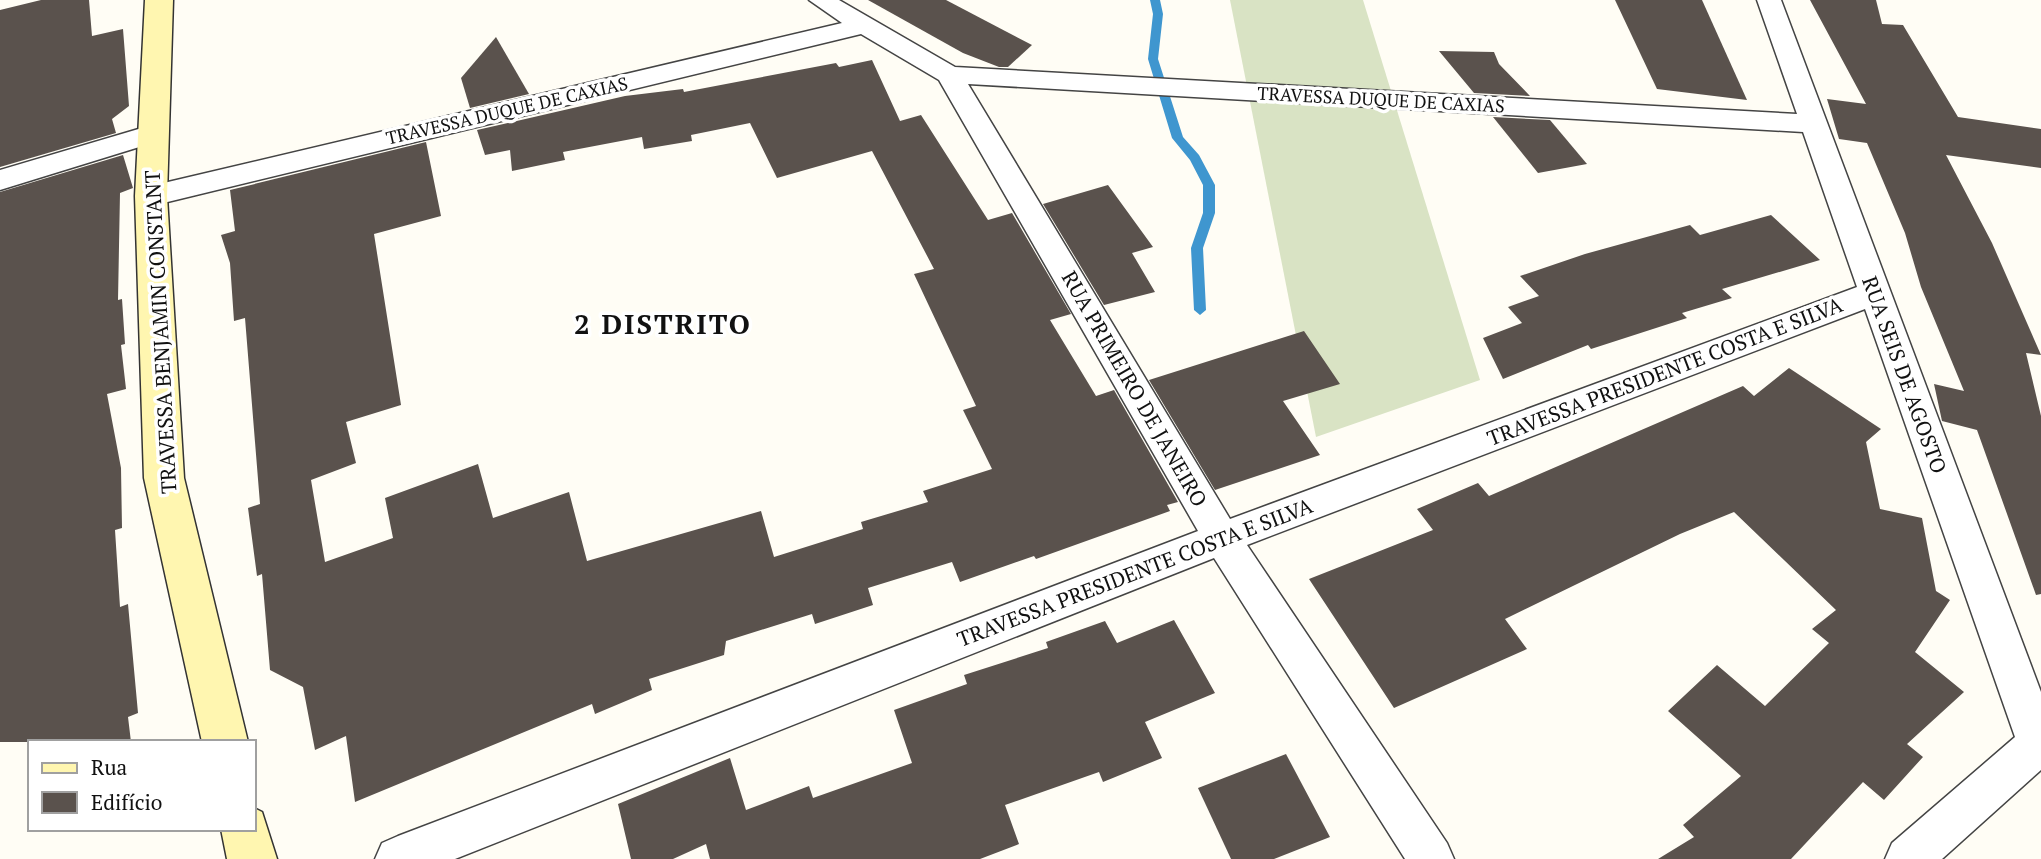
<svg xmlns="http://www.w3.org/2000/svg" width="2041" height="859" font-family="'PT Serif',serif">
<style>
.cemetery{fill:#d9e3c4}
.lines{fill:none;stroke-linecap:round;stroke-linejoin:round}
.stream{fill:#3f96cf;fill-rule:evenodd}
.building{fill:#5a524d}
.minor-casing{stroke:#444;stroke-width:3}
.secondary-casing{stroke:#333;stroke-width:3}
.minor{fill:#fff;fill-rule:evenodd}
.secondary{fill:#fff6b0;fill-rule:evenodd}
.labels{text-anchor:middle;stroke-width:7;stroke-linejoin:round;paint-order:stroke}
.far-street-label{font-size:18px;fill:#111;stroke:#fff}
.street-label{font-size:21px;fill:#111;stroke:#fff}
.district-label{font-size:28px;font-weight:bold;letter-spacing:2px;fill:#111;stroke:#fff}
</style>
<rect width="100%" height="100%" fill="#fffdf5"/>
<polygon class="cemetery" points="1230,0 1363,0 1480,380 1316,437"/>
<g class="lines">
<polygon class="stream" points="1150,0 1160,0 1163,14 1158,59 1183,137 1199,155 1215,185 1215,213 1203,248 1206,310 1200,315 1194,310 1191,248 1203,213 1203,185 1190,160 1172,138 1148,59 1153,14"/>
</g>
<g class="building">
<polygon points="41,0 89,0 92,36 123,29 129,106 112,119 116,133 0,167 0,10"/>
<polygon points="868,0 946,0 1032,45 1008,67 999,67 963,53"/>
<polygon points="1615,0 1702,0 1747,100 1657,89"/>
<polygon points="1810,0 1876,0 1882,24 1903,25 1958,117 2041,129 2041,168 1946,155 1992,243 2041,355 2026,353 2041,416 2041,594 2036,595 1977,430 1942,421 1934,384 1964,391 1921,287 1905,233 1867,143 1839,139 1827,99 1866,104"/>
<polygon points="496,37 529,94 470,108 461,78"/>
<polygon points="1439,51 1494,52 1499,64 1530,96 1474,93"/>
<polygon points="872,60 900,121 921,115 988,220 1012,213 1071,314 1050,320 1096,396 1114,390 1178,502 1167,505 1170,511 1036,559 1034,556 960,582 952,562 868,588 873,605 815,624 812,614 726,641 724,655 649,679 652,690 595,714 592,704 355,802 346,736 315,750 303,687 270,670 262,574 257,576 248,508 260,504 245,318 234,321 230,263 221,235 235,231 230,190 426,142 441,216 374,234 401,405 346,422 356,463 311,480 325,562 393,538 385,498 478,464 493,518 569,492 587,561 761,511 774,557 863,529 861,522 928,502 923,491 992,469 963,410 976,406 914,274 934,269 872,151 777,178 750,123 691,135 692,141 644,149 642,137 563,152 565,160 512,171 510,150 485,155 477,130 625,96 683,89 684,92 836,63 839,67"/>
<polygon points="1493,117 1550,120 1587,164 1538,173"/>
<polygon points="123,155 133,188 120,193 118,300 122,299 125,344 121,345 126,389 107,394 121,468 122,528 115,530 120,607 128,604 138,713 128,717 131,742 0,742 0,192"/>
<polygon points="1108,185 1153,247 1132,253 1155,292 1104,305 1043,204"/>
<polygon points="1771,215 1820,260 1722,289 1732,298 1682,313 1687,318 1591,349 1588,345 1503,379 1483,338 1522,323 1508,307 1539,296 1520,276 1585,254 1690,225 1700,235"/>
<polygon points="1304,331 1340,384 1283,401 1320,455 1215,490 1149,380"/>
<polygon points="1789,368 1881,429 1866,442 1880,509 1922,518 1936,591 1950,600 1915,652 1964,692 1907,744 1923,757 1884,800 1863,782 1791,859 1658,859 1694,837 1683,825 1741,776 1668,711 1717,665 1765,706 1829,643 1812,629 1836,610 1734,512 1680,534 1505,619 1527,649 1394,708 1309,579 1433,530 1417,509 1478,483 1489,496 1743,386 1754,396"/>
<polygon points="1174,620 1215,693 1145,722 1162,758 1103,782 1099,772 1005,805 1019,844 980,859 710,859 706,844 673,859 631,859 618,804 730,758 746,810 809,786 813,798 912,763 894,710 967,684 964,675 1048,648 1046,642 1105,621 1117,643"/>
<polygon points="1286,754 1330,837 1274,859 1231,859 1198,788"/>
</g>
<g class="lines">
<g class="minor-casing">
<g id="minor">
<path d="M809 0H839L955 67 1797 114 1757 0H1781L2041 692V770L1942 859H1885L1892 843 2015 737 1865 309 1247 545 1447 843 1454 859H1405L1214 558 455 859H375L382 843 398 836 1198 531 939 80 861 34 151 206 141 203 136 196 141 189 151 186 842 23ZM968 84 1803 132 1857 287 1230 519Z"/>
<polygon points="152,125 162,128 166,134 162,140 0,190 0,170"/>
</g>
</g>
<g class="secondary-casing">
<g id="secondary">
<polygon points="145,0 173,0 167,196 184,478 248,742 202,742 144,478 135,196"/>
<polygon points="254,808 262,812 277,859 227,859 221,829 254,829"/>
</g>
</g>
<use href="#minor" class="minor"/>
<use href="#secondary" class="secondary"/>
</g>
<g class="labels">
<g class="far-street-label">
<text transform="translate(1381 100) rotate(3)" y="6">TRAVESSA DUQUE DE CAXIAS</text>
<text transform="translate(507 111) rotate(-13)" y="6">TRAVESSA DUQUE DE CAXIAS</text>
</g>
<g class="street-label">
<text transform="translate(161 332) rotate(-93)" y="7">TRAVESSA BENJAMIN CONSTANT</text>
<text transform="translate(1665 372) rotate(-21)" y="7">TRAVESSA PRESIDENTE COSTA E SILVA</text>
<text transform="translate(1904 375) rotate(70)" y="7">RUA SEIS DE AGOSTO</text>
<text transform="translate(1134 389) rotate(60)" y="7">RUA PRIMEIRO DE JANEIRO</text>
<text transform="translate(1135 573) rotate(-21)" y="7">TRAVESSA PRESIDENTE COSTA E SILVA</text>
</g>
<g class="district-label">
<text x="663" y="334">2 DISTRITO</text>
</g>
</g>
<rect x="28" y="740" width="228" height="91" fill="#ffffff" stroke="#a0a0a0" stroke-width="2"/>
<rect x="42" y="763" width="35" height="10" fill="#fff6b0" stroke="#a0a0a0" stroke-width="2"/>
<text x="91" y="775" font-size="21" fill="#111111">Rua</text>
<rect x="42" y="792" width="35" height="21" fill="#5a524d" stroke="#a0a0a0" stroke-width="2"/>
<text x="91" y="810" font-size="21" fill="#111111">Edifício</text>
</svg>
